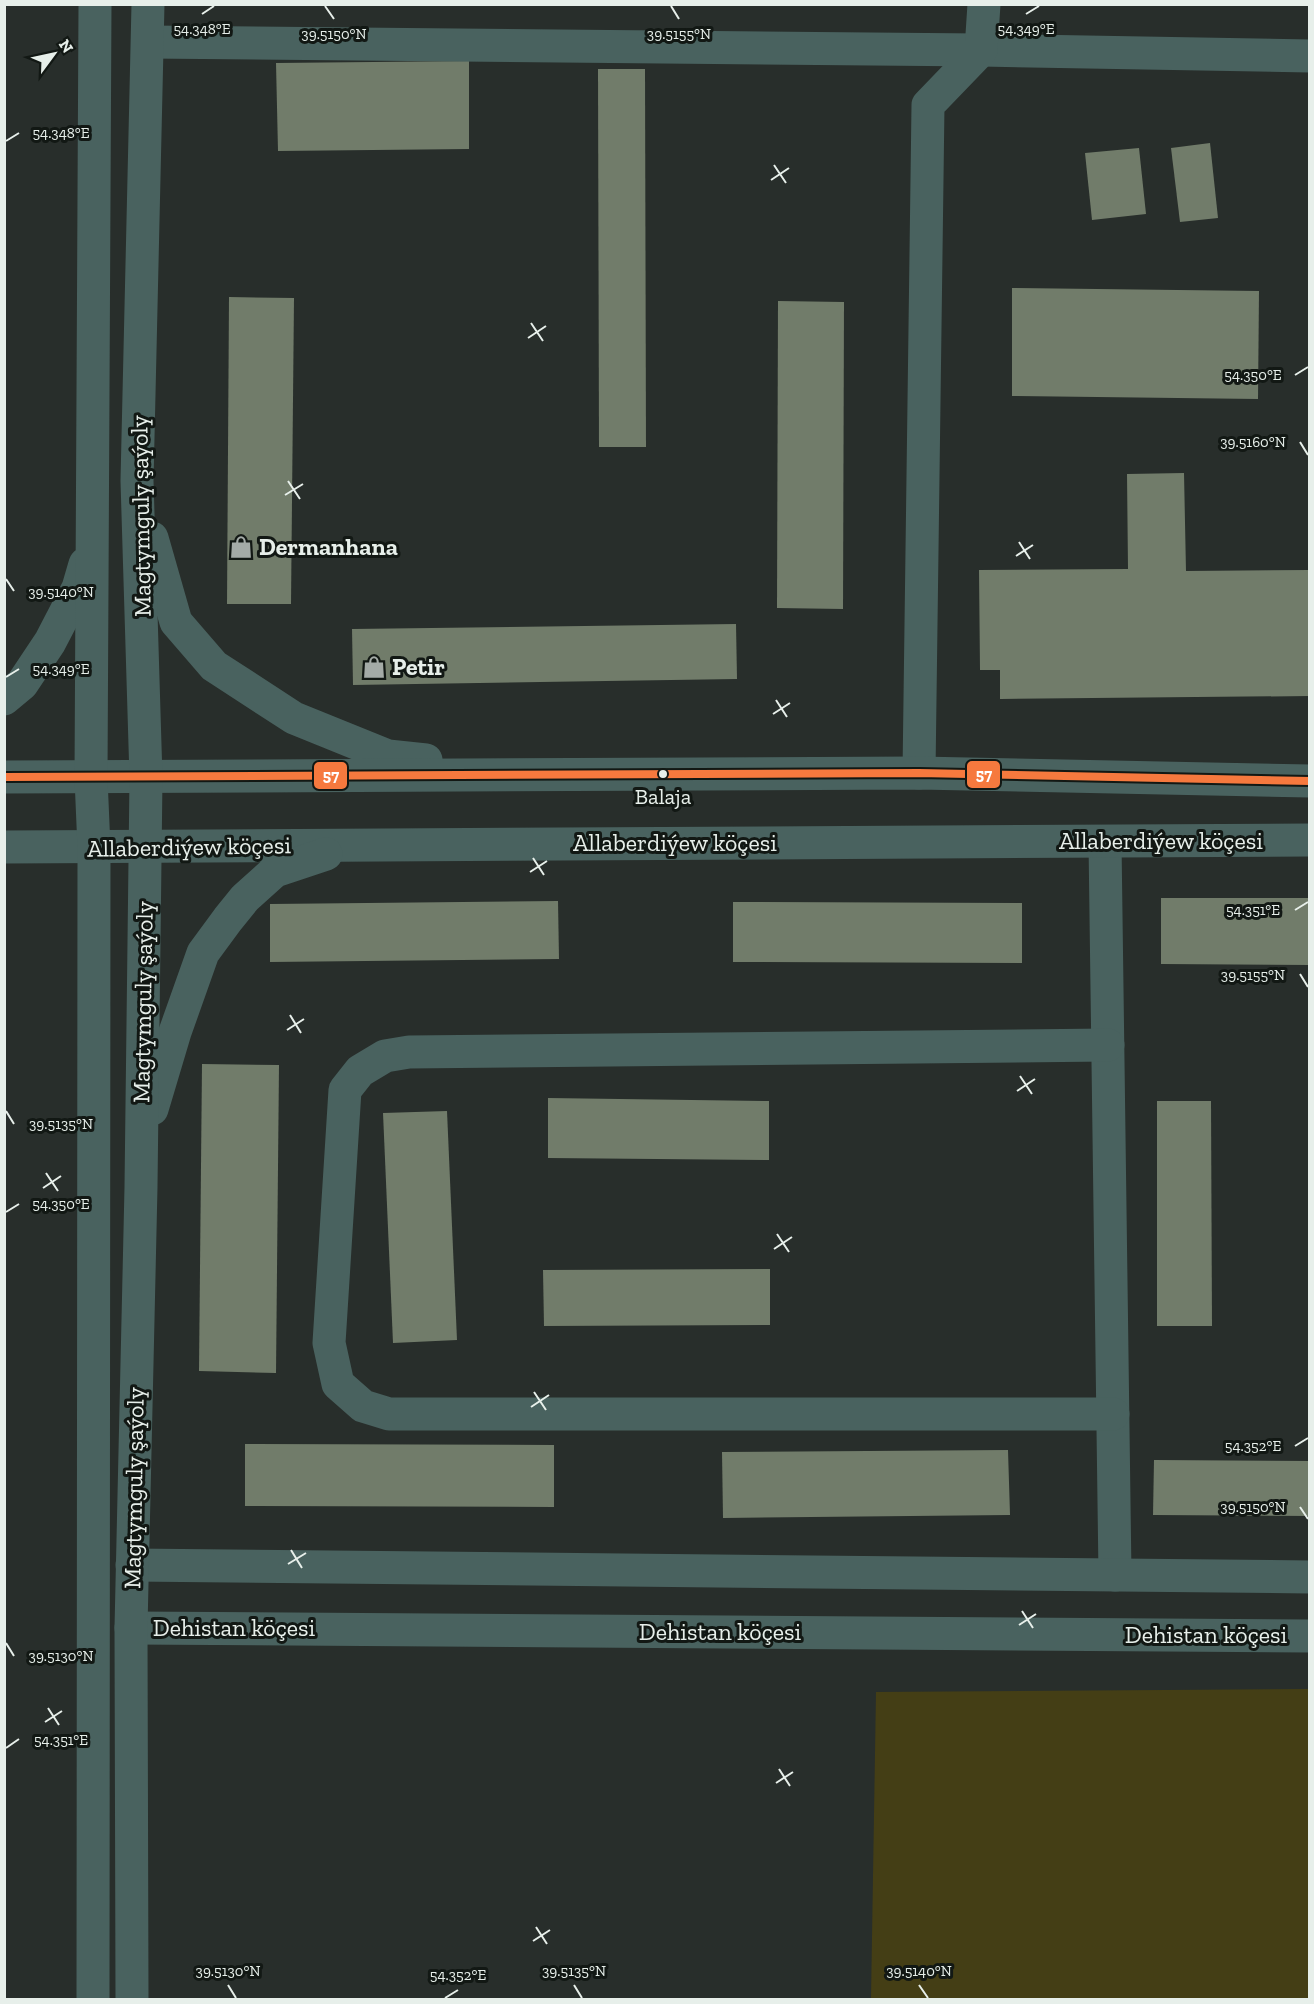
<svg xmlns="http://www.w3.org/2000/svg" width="1314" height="2004" font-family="'Zilla Slab',serif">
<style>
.green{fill:#443e15}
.building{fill:#717c6a}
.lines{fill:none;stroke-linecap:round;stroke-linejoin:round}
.minor{stroke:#49625f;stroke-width:33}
.bus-1-casing{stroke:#121814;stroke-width:12}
.bus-1{stroke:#f6793e;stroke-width:8}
.ticks{fill:none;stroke:#e7efea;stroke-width:2}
.bus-dot{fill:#e7efea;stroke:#121814;stroke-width:2}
.labels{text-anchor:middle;stroke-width:6;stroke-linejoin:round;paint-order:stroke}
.bus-label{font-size:22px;fill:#e7efea;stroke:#121814}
.street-label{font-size:24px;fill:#e7efea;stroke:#121814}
.poi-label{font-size:24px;font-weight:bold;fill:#e7efea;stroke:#121814;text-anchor:start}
.ticks-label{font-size:15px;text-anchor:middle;fill:#e7efea;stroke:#121814;stroke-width:6;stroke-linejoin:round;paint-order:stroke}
.line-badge{stroke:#121814;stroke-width:2}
.badge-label{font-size:16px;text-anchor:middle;font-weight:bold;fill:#fff}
</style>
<rect width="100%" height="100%" fill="#282e2b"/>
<polygon class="green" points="1309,1689 1309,1999 871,1999 876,1692"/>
<g class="building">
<polygon points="469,61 469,149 278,151 276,63"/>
<polygon points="598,69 645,69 646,447 599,447"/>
<polygon points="1210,143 1218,218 1180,222 1171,148"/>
<polygon points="1139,148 1146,214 1092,220 1085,153"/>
<polygon points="1012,288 1259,291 1258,399 1012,396"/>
<polygon points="229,297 294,298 291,604 227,604"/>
<polygon points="778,301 844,302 843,609 777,608"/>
<polygon points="1184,473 1186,571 1310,570 1310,696 1000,699 1000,670 980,670 979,570 1128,569 1127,474"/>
<polygon points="736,624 737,679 353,685 352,629"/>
<polygon points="1161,898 1310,898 1310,965 1161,964"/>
<polygon points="558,901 559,959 270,962 270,904"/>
<polygon points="733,902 1022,903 1022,963 733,962"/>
<polygon points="202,1064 279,1065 276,1373 199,1371"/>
<polygon points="548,1098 769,1101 769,1160 548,1158"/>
<polygon points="1157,1101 1211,1101 1212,1326 1157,1326"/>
<polygon points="447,1111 457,1340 393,1343 383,1113"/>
<polygon points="770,1269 770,1325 544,1326 543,1270"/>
<polygon points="245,1444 554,1445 554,1507 245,1506"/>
<polygon points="1008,1450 1010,1515 723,1518 722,1452"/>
<polygon points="1154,1460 1310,1461 1310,1516 1153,1515"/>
</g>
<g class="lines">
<g class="minor">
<polyline points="148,42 981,50 1310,56"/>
<polyline points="152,538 176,622 214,666 294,718 388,756 426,760"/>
<polyline points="4,699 22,684 50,642 78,588 85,564"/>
<polyline points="919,773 928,105 981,50 984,4"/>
<polyline points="4,777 919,773 1310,781"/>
<polyline points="1105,842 1115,1575"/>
<polyline points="4,847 1310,840"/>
<polyline points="1108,1045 409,1052 385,1056 360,1071 345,1090 329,1343 338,1384 363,1406 389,1414 1113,1414"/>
<polyline points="152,1109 175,1032 203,953 228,919 245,898 275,871 326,854"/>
<polyline points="132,1565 1310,1577"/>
<polyline points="131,1628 1310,1636"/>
<polyline points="93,2000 94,848 91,778 95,4"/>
<polyline points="132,2000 131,1628 141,1187 146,778 137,481 148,4"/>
</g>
<g class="bus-1-casing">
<polyline id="bus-1" points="4,777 919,773 1310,781"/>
</g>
<use href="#bus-1" class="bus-1"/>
</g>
<path class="ticks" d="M325 6 334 19M671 6 679 19M202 14 214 6M1026 14 1039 6M6 141 19 133M774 165 786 183M771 180 789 168M531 323 543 341M528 338 546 326M1295 375 1308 367M1300 442 1308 455M288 481 300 499M285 495 303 484M1019 542 1030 559M1016 556 1033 545M6 579 14 591M6 677 19 669M776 700 787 717M773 714 790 703M533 858 544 875M530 872 547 861M1295 910 1308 902M1300 974 1308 987M290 1015 301 1033M287 1030 304 1019M1020 1076 1032 1094M1017 1091 1035 1079M6 1111 14 1124M46 1173 58 1191M43 1188 61 1176M6 1212 19 1204M777 1234 789 1252M774 1249 792 1237M534 1392 546 1410M531 1407 549 1395M1295 1446 1308 1438M1300 1507 1308 1519M291 1550 302 1568M288 1564 306 1553M1022 1611 1033 1628M1019 1625 1036 1614M6 1643 14 1656M48 1708 59 1725M45 1722 62 1711M6 1748 19 1739M779 1769 790 1786M776 1783 793 1772M536 1927 547 1944M533 1941 550 1930M228 1985 236 1998M574 1985 582 1998M919 1985 928 1998M445 1998 458 1990"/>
<defs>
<g id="shop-bare" transform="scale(1.8)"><path d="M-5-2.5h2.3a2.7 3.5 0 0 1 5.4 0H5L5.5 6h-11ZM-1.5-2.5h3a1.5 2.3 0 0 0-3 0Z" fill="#a4aba7" stroke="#121814" stroke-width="2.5" paint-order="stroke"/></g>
</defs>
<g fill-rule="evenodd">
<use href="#shop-bare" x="241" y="547"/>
<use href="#shop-bare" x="374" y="667"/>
</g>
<circle class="bus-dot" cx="663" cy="774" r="5"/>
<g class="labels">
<g class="bus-label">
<text x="663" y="804">Balaja</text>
</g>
<g class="street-label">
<text transform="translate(141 516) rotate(-91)" y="8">Magtymguly şaýoly</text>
<text x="1161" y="849">Allaberdiýew köçesi</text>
<text x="675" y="851">Allaberdiýew köçesi</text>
<text transform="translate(189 847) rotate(-1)" y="8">Allaberdiýew köçesi</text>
<text transform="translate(143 1002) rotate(-89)" y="8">Magtymguly şaýoly</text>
<text transform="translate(134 1488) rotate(-89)" y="8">Magtymguly şaýoly</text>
<text x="234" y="1636">Dehistan köçesi</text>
<text x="720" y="1640">Dehistan köçesi</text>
<text x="1206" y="1643">Dehistan köçesi</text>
</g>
<g class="poi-label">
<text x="259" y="555">Dermanhana</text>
<text x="392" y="675">Petir</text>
</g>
</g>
<g class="ticks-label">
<text x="202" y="34">54.348°E</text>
<text x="1026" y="34">54.349°E</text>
<text x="334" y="39">39.5150°N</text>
<text x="679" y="39">39.5155°N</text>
<text x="61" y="138">54.348°E</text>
<text x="1253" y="380">54.350°E</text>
<text x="1253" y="447">39.5160°N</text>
<text x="61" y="597">39.5140°N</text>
<text x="61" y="674">54.349°E</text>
<text x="1253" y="915">54.351°E</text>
<text x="1253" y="980">39.5155°N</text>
<text x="61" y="1129">39.5135°N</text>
<text x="61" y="1209">54.350°E</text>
<text x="1253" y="1451">54.352°E</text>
<text x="1253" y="1512">39.5150°N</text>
<text x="61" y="1661">39.5130°N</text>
<text x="61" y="1745">54.351°E</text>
<text x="228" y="1976">39.5130°N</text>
<text x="574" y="1976">39.5135°N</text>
<text x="919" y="1976">39.5140°N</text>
<text x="458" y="1980">54.352°E</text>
</g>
<g class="line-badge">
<rect x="966" y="760" width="35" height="29" rx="6" fill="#f6793e"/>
<rect x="313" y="761" width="35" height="29" rx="6" fill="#f6793e"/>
</g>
<g class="badge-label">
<text x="984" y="780">57</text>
<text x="331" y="781">57</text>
</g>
<rect width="1314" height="2004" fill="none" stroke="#e7efea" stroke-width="12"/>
<g transform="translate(54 54) rotate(57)" stroke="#121814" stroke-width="4.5" paint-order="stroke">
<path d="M0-4.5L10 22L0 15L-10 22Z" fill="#e7efea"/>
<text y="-9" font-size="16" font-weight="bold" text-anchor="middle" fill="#e7efea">N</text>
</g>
</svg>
